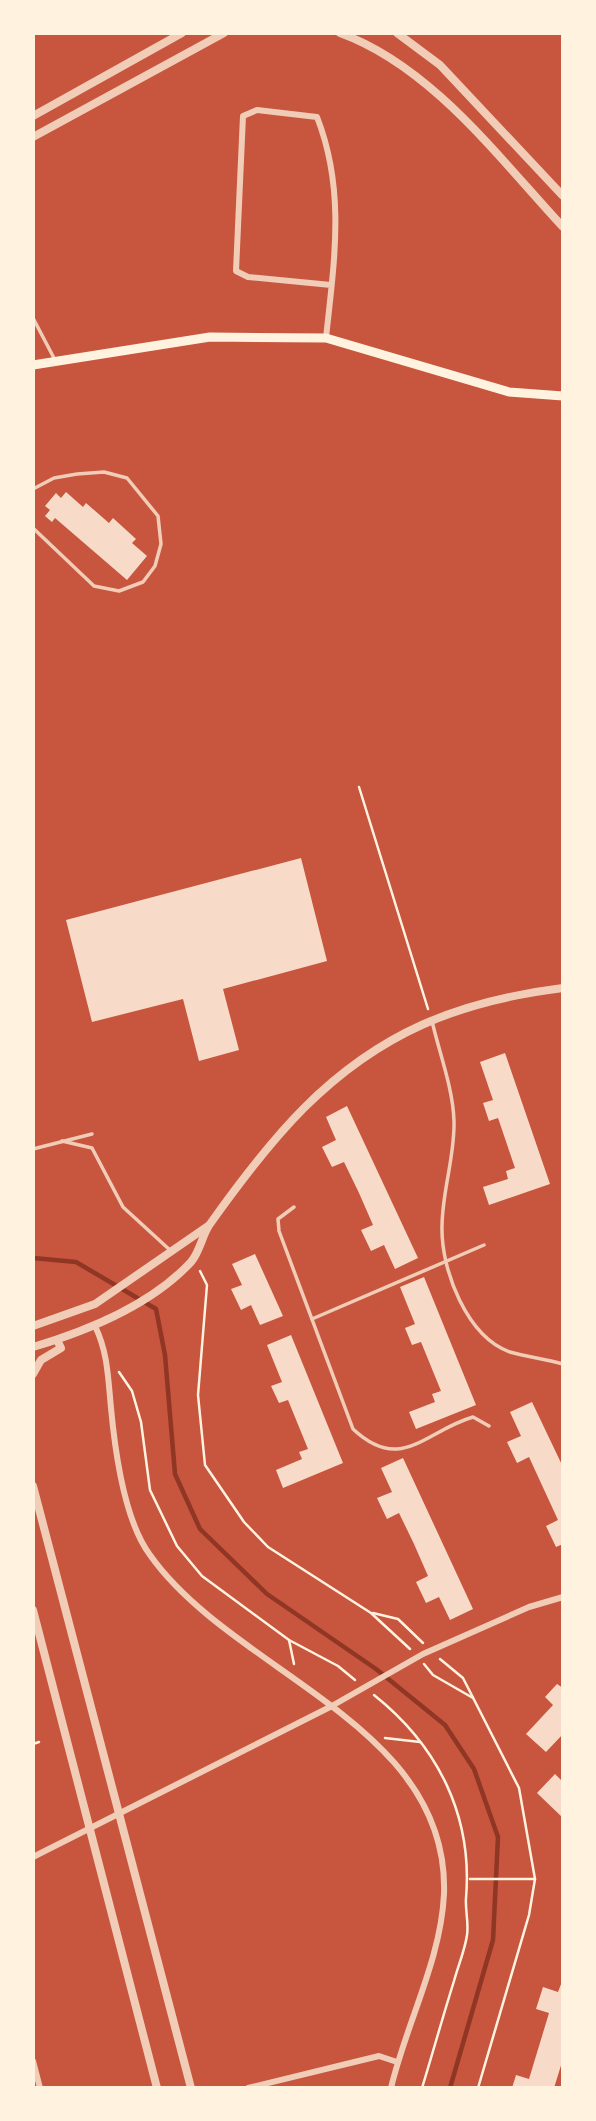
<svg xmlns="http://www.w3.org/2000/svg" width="596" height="2121" font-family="'Varela Round',sans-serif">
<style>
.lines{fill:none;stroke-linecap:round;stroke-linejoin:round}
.stream{stroke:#8f3625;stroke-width:4.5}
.building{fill:#f7dbc8}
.path{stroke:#fff3e0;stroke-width:2.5}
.service{stroke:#f1ccb7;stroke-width:3.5}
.minor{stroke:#f1ccb7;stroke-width:6}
.tertiary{stroke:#f1ccb7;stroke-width:8}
.secondary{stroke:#fff3e0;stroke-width:9}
</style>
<rect width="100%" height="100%" fill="#c8553d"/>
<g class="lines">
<polyline class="stream" points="33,1258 76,1262 156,1309 165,1355 175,1474 200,1529 267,1594 376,1669 445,1725 474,1769 498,1837 493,1940 450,2088"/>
</g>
<g class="building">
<polygon points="66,492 83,507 86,503 109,523 113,518 136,539 132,543 147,556 127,580 55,518 52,522 45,516 50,510 45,506 56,493 61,498"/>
<polygon points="301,858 327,961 223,989 239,1050 199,1061 183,999 92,1022 66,920"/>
<polygon points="505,1053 550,1184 489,1205 483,1187 508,1179 506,1171 515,1168 498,1118 489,1121 483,1103 493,1100 480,1062"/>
<polygon points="347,1106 418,1258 395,1269 384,1245 371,1251 361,1230 373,1225 359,1193 344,1162 332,1167 322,1147 336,1140 326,1117"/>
<polygon points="255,1254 283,1316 260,1325 251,1305 241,1310 231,1289 242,1285 232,1264"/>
<polygon points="424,1277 476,1405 416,1429 409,1412 435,1402 432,1394 441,1391 421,1342 412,1345 405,1328 415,1324 400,1287"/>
<polygon points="291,1335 343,1463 283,1488 276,1470 302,1459 299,1452 308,1449 288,1400 279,1403 271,1386 282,1382 267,1345"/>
<polygon points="532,1402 563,1467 563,1544 556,1547 546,1526 558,1520 529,1457 517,1463 507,1442 521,1436 510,1412"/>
<polygon points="403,1458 473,1609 450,1620 439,1597 426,1603 416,1582 428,1576 414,1544 399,1513 387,1519 377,1498 392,1492 381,1468"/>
<polygon points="557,1684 563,1688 563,1734 546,1752 526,1734 553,1705 545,1697"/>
<polygon points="555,1774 563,1782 563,1818 537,1793"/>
<polygon points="563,1979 563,2059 554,2088 512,2088 516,2075 529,2079 549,2013 536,2009 543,1987 558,1992"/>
</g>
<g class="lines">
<g class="path">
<polyline points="562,33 563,34"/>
<polyline points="359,787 428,1009"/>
<polyline points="200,1271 207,1285 198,1395 205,1465 244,1522 268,1547 371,1613 410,1649"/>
<polyline points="119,1372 132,1391 141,1422 150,1490 177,1546 202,1576 289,1640 338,1666 355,1680"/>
<polyline points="373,1613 398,1619 423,1643"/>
<polyline points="289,1640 294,1664"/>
<polyline points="440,1659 463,1678 519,1788 535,1879 529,1915 478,2088"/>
<polyline points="424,1664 433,1675 473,1698"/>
<path d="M374 1695C438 1746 473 1816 466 1898 465 1910 469 1923 467 1935 465 1950 458 1966 454 1981 443 2016 433 2052 422 2088"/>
<polyline points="385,1738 420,1742"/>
<polyline points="33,1744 39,1742"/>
<polyline points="470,1879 535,1879"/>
</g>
<g class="service">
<polyline points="33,318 55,360"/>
<polyline points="33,489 54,478 77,474 104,472 127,478 158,516 161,544 155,566 143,582 119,591 94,586 33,528"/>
<path d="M432 1021C439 1052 453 1088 454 1121 455 1157 442 1191 442 1227 441 1270 467 1337 510 1352 527 1357 546 1359 563 1364"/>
<polyline points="62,1141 92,1148 123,1207 171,1251"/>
<polyline points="33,1149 92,1134"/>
<path d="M294 1207 278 1219 279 1231 353 1429C401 1474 425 1431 473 1417L489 1426"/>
<polyline points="312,1319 484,1245"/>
</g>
<g class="minor">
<path d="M326 338C334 262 346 191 317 117L257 110 243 116 236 271 248 277 331 285"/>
<path d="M95 1326C108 1353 108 1378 111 1408 115 1451 124 1520 150 1555 234 1674 450 1724 444 1894 441 1960 406 2024 391 2088"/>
<polyline points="33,1857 330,1707 423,1654 529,1607 563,1597"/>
<polyline points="33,2061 40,2088"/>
<polyline points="248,2088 379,2056 397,2062"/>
</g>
<g class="tertiary">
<path d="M340 33C431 66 498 157 563 227"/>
<polyline points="397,33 440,65 563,196"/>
<polyline points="33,116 182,33"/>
<polyline points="33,137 224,33"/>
<polyline points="33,1326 95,1304 208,1226"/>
<path d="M33 1347C87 1331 152 1304 191 1262 200 1252 202 1235 210 1224 237 1186 271 1141 304 1108 379 1033 458 1001 563 988"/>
<polyline points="33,1374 41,1360 61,1348 57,1340"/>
<polyline points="33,1486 191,2088"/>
<polyline points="33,1610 157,2088"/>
</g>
<polyline class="secondary" points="33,365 210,337 326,338 509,392 563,396"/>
</g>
<rect width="596" height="2121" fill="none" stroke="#fff3e0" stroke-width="70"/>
</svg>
